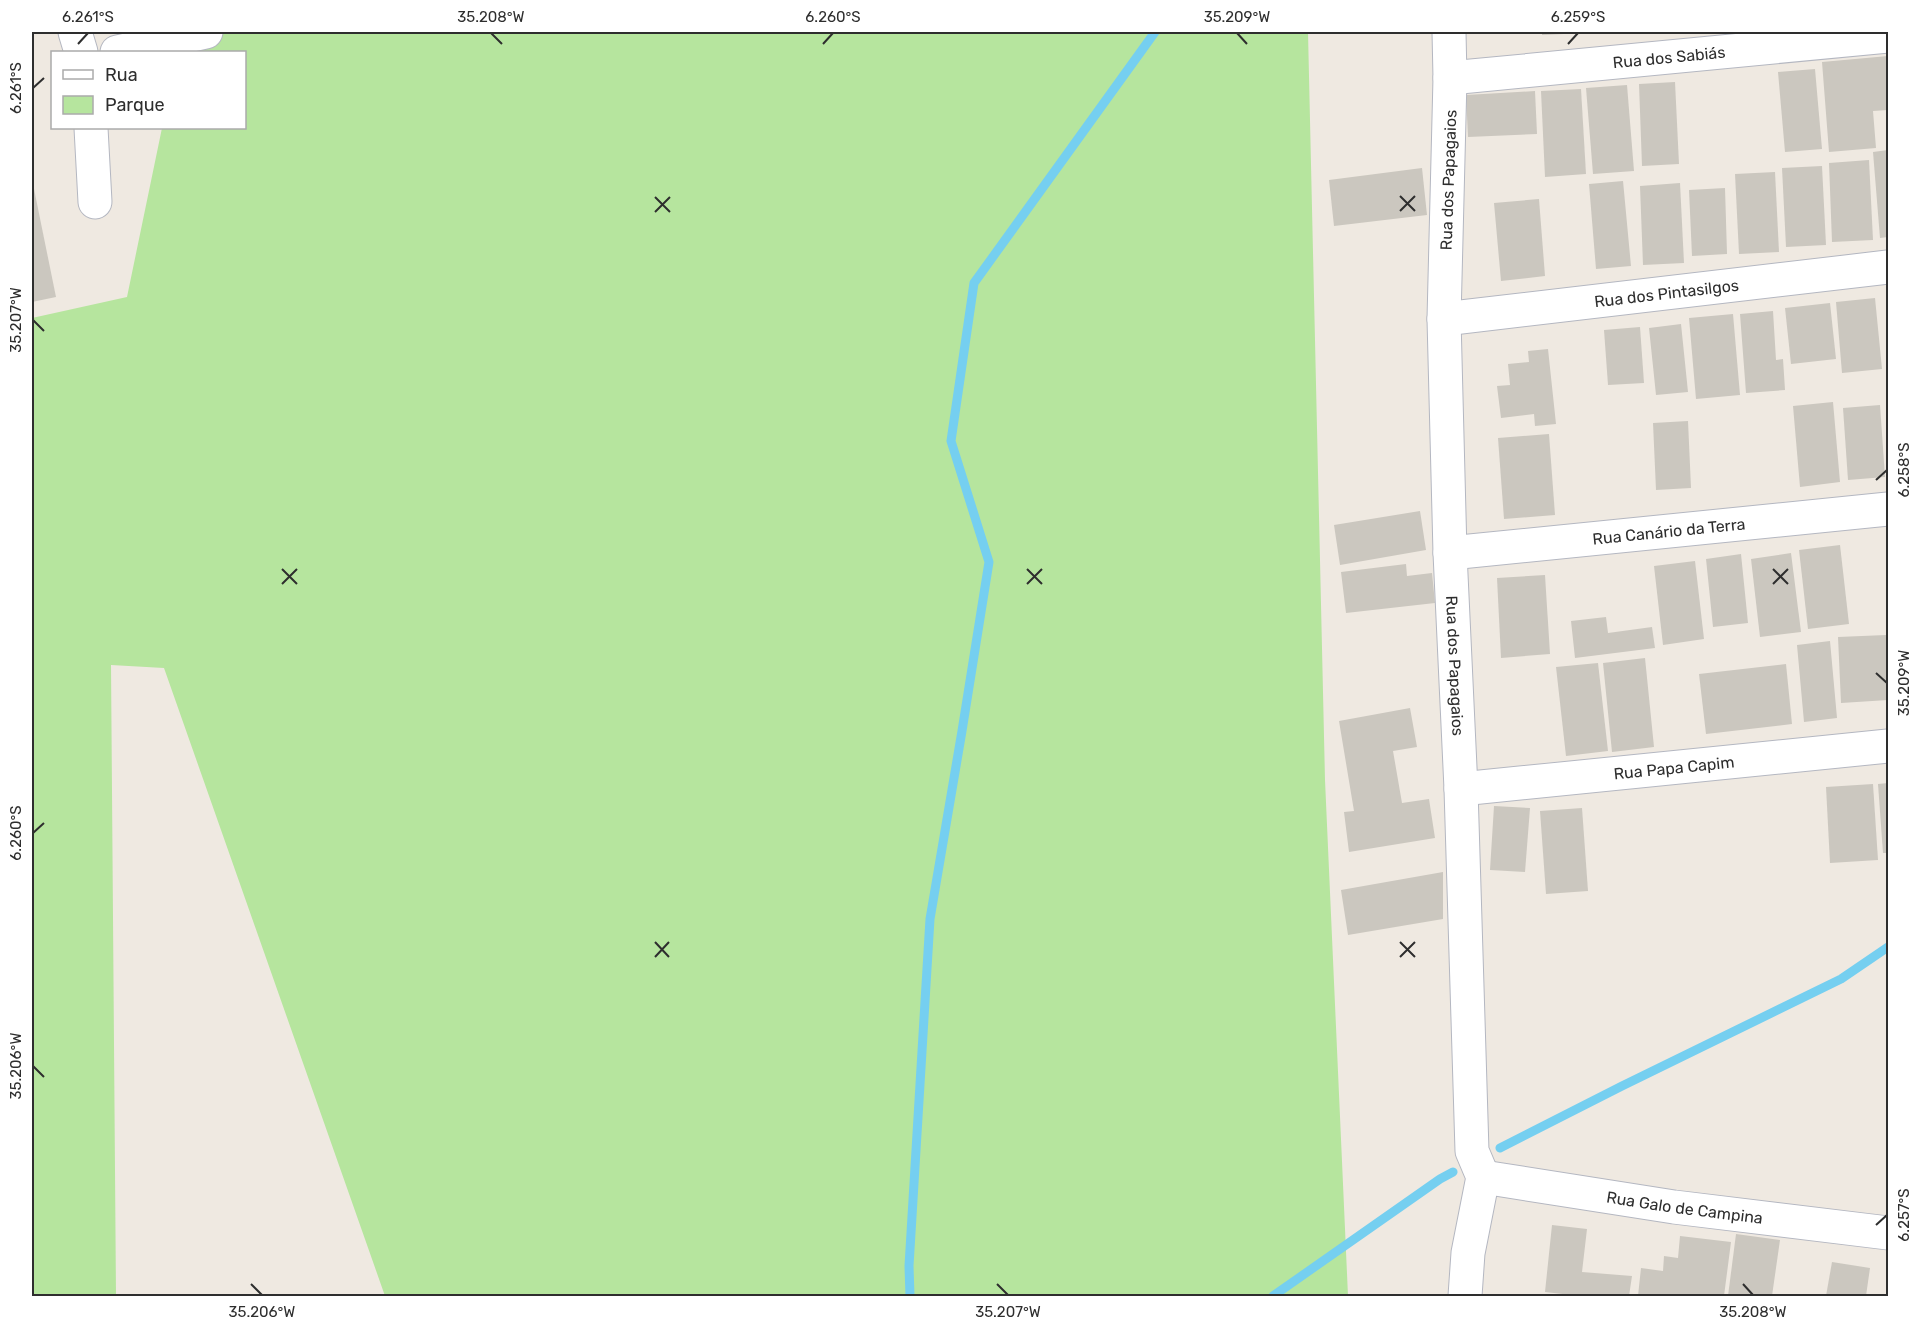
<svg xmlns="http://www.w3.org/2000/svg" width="1920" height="1328" font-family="Rubik,sans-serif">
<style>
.green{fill:#b6e59e}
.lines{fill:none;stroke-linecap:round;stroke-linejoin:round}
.stream{stroke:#75cff0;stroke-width:9}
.building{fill:#cbc7bf}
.minor-casing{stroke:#b4b7c1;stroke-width:35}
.minor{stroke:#fff;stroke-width:33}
.ticks{fill:none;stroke:#2e2e2e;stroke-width:2}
.labels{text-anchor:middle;stroke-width:5;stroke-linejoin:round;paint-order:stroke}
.street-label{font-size:16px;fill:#2e2e2e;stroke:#fff}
.neatline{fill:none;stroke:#2e2e2e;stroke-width:2}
.ticks-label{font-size:15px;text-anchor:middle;fill:#2e2e2e}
</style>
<rect width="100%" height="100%" fill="#efe9e1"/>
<polygon class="green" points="168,32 1308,32 1325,780 1348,1296 385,1296 164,668 111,665 116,1296 32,1296 32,318 127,297 162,128 244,128 244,52 171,52"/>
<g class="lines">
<g class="stream">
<polyline points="1500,1148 1622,1086 1841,979 1888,947"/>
<polyline points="910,1296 909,1266 930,919 962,731 989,562 951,441 974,283 1155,32"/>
<polyline points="1273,1296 1440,1179 1453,1172"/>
</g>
</g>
<g class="building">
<polygon points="1542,32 1585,32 1585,33 1542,35"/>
<polygon points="1888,56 1888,110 1873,111 1876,148 1829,152 1822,62"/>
<polygon points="1815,69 1822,149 1785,152 1778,72"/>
<polygon points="1675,82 1679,164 1642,166 1639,84"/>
<polygon points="1627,85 1634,171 1593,174 1586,88"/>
<polygon points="1581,89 1586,174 1545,177 1541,91"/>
<polygon points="1535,91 1537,134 1468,137 1466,95"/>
<polygon points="1888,150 1888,237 1880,238 1873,152"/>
<polygon points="1869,160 1873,240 1832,242 1829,163"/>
<polygon points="1822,166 1826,245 1786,247 1782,168"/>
<polygon points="1422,168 1427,215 1334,226 1329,180"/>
<polygon points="1775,172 1779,252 1739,254 1735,174"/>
<polygon points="1623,181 1631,266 1596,269 1589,184"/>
<polygon points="1680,183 1684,263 1643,265 1640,186"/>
<polygon points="33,184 56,297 32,302 32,184"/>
<polygon points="1725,188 1727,254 1692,256 1689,190"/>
<polygon points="1539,199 1545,276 1501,281 1494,203"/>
<polygon points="1875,298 1882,369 1842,373 1836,302"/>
<polygon points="1830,303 1836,359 1791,364 1785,308"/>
<polygon points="1773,311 1776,360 1783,359 1785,390 1746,393 1740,314"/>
<polygon points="1733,314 1740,395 1696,399 1689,318"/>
<polygon points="1681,324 1688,392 1656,395 1649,328"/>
<polygon points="1640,327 1644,383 1608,385 1604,330"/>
<polygon points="1548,349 1556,424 1535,426 1534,414 1501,418 1497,386 1510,385 1508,364 1529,362 1528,351"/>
<polygon points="1833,402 1840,482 1800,487 1793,406"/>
<polygon points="1880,405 1885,477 1848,480 1843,408"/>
<polygon points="1688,421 1691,488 1656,490 1653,423"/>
<polygon points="1549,434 1555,515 1504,519 1498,438"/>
<polygon points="1420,511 1426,550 1340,565 1334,525"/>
<polygon points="1840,545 1849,624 1808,629 1799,550"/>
<polygon points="1791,553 1801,632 1760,637 1751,559"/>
<polygon points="1741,554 1748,623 1713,627 1706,559"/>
<polygon points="1695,561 1704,639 1663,645 1654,566"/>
<polygon points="1406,564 1407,576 1432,573 1435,603 1346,613 1341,572"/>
<polygon points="1545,575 1550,654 1501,658 1497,578"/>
<polygon points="1606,617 1608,633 1652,627 1655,648 1575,658 1571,621"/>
<polygon points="1886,635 1888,700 1841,703 1838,637"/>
<polygon points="1830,641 1837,718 1804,722 1797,645"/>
<polygon points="1645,658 1654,747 1612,752 1603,663"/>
<polygon points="1598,663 1608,751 1566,756 1556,667"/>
<polygon points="1786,664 1792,724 1706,734 1699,674"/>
<polygon points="1410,708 1417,747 1393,751 1402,803 1429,799 1435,838 1349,852 1344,812 1354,811 1339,721"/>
<polygon points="1888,783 1888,853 1883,853 1878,784"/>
<polygon points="1873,784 1878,860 1830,863 1826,787"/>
<polygon points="1494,806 1530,808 1525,872 1490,870"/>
<polygon points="1582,808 1588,891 1546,894 1540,811"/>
<polygon points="1443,872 1443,919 1348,935 1341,890"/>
<polygon points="1552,1225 1587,1229 1582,1272 1632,1276 1629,1296 1580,1296 1545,1292"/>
<polygon points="1736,1234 1780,1240 1772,1296 1728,1296"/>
<polygon points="1680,1236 1731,1242 1724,1296 1638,1296 1641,1268 1663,1271 1664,1256 1678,1258"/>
<polygon points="1832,1262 1870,1268 1866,1296 1826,1296"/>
</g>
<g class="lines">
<g class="minor-casing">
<g id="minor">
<polyline points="75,32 81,52"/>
<path id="s1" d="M1449 32 1450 78 1444 319 1450 553 1461 789 1472 1151 1483 1177 1468 1253 1465 1296"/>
<polyline points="117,52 206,32"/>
<path id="s2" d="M1450 78 1888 36"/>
<polyline points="91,128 95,202"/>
<path id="s3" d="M1444 319 1888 267"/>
<path id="s4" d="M1450 553 1888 509"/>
<path id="s5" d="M1461 789 1888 746"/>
<path id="s6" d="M1483 1177 1674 1207 1888 1233"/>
</g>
</g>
<use href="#minor" class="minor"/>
</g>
<path class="ticks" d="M491 33 502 44M1237 33 1247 44M78 44 88 33M823 44 833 33M1568 44 1578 33M33 88 44 78M1400 196 1415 211M655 197 670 212M1400 211 1415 196M655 212 670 197M33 320 44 331M1876 480 1887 470M282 569 297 584M1027 569 1042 584M1773 569 1788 584M282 584 297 569M1027 584 1042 569M1773 584 1788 569M1876 673 1887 683M33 833 44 823M655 942 669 957M1400 942 1415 957M655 957 669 942M1400 957 1415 942M33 1066 44 1077M1876 1225 1887 1215M251 1284 262 1295M997 1284 1008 1295M1743 1284 1753 1295"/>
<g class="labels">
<g class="street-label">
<text dy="6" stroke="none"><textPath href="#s2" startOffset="220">Rua dos Sabiás</textPath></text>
<text transform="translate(1448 180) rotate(-88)" y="6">Rua dos Papagaios</text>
<text dy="6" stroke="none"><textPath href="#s3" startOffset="224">Rua dos Pintasilgos</textPath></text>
<text dy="6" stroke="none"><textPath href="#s4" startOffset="220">Rua Canário da Terra</textPath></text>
<text dy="6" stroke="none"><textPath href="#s1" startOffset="634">Rua dos Papagaios</textPath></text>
<text dy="6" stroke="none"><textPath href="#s5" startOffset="214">Rua Papa Capim</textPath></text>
<text dy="6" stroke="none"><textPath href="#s6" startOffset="204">Rua Galo de Campina</textPath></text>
</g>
</g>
<rect width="1920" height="1328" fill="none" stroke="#ffffff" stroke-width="66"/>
<rect x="51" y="51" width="195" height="78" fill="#ffffff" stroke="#ababab" stroke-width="1.5"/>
<rect x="63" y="70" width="30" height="9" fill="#ffffff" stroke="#ababab" stroke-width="1.5"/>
<text x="105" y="81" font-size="18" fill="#2e2e2e">Rua</text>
<rect x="63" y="96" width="30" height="18" fill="#b6e59e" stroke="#ababab" stroke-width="1.5"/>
<text x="105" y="111" font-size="18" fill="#2e2e2e">Parque</text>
<rect x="33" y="33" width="1854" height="1262" class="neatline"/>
<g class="ticks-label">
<text x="88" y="22">6.261°S</text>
<text x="491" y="22">35.208°W</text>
<text x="833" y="22">6.260°S</text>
<text x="1237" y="22">35.209°W</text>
<text x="1578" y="22">6.259°S</text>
<text transform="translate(16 88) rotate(-90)" y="5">6.261°S</text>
<text transform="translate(16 320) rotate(-90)" y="5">35.207°W</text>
<text transform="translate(1904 470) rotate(-90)" y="5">6.258°S</text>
<text transform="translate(1904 683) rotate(-90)" y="5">35.209°W</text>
<text transform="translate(16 833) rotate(-90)" y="5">6.260°S</text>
<text transform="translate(16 1066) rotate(-90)" y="5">35.206°W</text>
<text transform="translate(1904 1215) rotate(-90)" y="5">6.257°S</text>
<text x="262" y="1317">35.206°W</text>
<text x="1008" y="1317">35.207°W</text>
<text x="1753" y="1317">35.208°W</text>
</g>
</svg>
